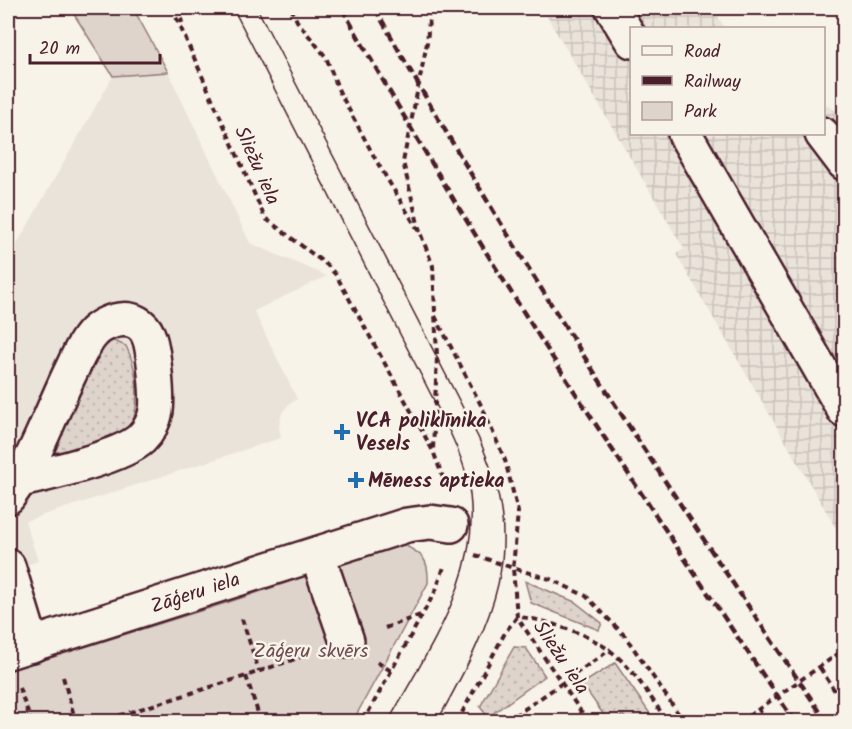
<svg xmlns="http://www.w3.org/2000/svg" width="852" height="729" font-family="Kalam,sans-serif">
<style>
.built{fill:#eae3da}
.industrial{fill:url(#industrial-grid)}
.grass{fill:url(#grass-dots);stroke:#947a7c;stroke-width:1.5}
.park{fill:#ded4cc;stroke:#947a7c;stroke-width:1.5}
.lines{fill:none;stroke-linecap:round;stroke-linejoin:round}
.minor-casing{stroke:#4a1f2b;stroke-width:38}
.path{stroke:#4a1f2b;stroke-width:4;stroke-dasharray:6 4.5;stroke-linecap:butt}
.minor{stroke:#f7f3e8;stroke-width:33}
.tram{stroke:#4a1f2b;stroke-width:1.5}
.rail{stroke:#4a1f2b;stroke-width:4.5;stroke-dasharray:9 4.5;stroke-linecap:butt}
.poi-dot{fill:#1f6fb2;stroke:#f7f3e8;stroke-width:2}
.labels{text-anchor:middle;stroke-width:5;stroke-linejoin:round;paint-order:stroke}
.street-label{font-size:20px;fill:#4a1f2b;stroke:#f7f3e8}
.poi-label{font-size:20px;font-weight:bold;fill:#4a1f2b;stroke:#f7f3e8;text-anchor:start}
.park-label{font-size:20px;fill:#6f4c53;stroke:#f7f3e8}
</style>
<defs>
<pattern id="industrial-grid" width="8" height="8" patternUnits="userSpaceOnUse" patternTransform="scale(1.5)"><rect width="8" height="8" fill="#eae3da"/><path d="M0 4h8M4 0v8" fill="none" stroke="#cac2bb"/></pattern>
<pattern id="grass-dots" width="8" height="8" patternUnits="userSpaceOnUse" patternTransform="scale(1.5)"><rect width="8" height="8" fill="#ded4cc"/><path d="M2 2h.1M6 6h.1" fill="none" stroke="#c0b6af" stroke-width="1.8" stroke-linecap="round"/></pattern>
</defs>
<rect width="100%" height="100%" fill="#f7f3e8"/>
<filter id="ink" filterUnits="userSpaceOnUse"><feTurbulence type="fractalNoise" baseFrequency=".0167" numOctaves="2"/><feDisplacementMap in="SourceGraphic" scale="12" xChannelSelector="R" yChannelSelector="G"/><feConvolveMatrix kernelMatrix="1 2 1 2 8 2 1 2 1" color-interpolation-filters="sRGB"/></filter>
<g filter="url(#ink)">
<polygon class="built" points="168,72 250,243 327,276 254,311 297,399 288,405 282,413 279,426 281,438 25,521 38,561 8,572 8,260 113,76"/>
<polygon class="industrial" points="542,8 712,8 725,28 632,28 632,134 824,134 824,103 844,117 844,542 676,254 684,249"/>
<g class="grass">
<path d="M114 341 126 346C138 370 141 404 130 429L54 464 49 454 97 350 108 342Z"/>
<polygon points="525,581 575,602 602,623 599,630 531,603"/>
<polygon points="514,647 526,648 545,676 488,717 480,707"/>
<polygon points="615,663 655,721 627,721 623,715 613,721 608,721 582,684"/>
</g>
<g class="park">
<polygon points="70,8 133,8 168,72 113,76"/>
<path d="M402 544C423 554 429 559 428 583L353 721 8 722V671L232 601Z"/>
</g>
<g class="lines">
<g class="minor-casing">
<g id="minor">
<polyline points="612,8 632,41"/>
<polyline points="685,134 844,410"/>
<polyline points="822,134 844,163"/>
<path d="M8 497C34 462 50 415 69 375 76 361 83 343 94 332 109 318 138 312 148 335 154 347 158 398 156 411 154 421 148 432 141 439 121 457 48 474 21 480"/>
<polyline points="317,554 347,641"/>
<polyline points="8,566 32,645"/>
<polyline points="8,652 407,525 430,522 451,525"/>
</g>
</g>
<g class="path">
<polyline points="172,8 265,218 327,265 336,275 433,451 445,483"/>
<polyline points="179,8 182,23"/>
<polyline points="291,8 297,21 326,57 339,91 377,162 421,235 433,266 437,357 433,450"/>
<polyline points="420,232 403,162 427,43 430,8"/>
<polyline points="435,316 482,407 505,460 518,512 513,568 550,579 586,596 625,636 684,722"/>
<polyline points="475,555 513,568 517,617 588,722"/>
<polyline points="242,619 259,671"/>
<polyline points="385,628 423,614"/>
<polyline points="377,662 391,671"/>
<polyline points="820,668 844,705"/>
<polyline points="246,676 261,722"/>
<polyline points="63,677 75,719"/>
<polyline points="19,688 31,721"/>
<polyline points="758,708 767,722"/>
<polyline points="31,722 75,719 91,722"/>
<polyline points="99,722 246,676 309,654"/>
<polyline points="363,722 436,590 445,564"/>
<path d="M457 722 506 631 517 617C535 618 550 623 567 629 622 647 636 677 668 722"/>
<polyline points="506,722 611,649"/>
<polyline points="740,722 838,654 844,664"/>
</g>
<use href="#minor" class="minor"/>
<g class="tram">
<path d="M233 8 443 418C453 438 462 457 467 478 488 568 429 647 388 722"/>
<path d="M257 8 478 437C531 551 492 621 437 722"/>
</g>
<g class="rail">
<path d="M342 8C479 254 636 488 795 722"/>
<path d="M375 8C512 254 668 489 827 722"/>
</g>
</g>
</g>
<g class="poi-dot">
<path d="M339 423h6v6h6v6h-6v6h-6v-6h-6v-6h6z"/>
<path d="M353 471h6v6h6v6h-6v6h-6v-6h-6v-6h6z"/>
</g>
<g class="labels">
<g class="street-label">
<text transform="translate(258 165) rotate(66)" y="7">Sliežu iela</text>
<text transform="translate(195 592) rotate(-18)" y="7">Zāģeru iela</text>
<text transform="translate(562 657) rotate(56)" y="7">Sliežu iela</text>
</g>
<g class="poi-label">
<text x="356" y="427">VCA poliklīnika<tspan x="356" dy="23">Vesels</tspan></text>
<text x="368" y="487">Mēness aptieka</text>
</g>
<g class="park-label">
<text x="311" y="657">Zāģeru skvērs</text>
</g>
</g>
<rect width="852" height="729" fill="none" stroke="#f7f3e8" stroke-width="30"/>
<rect x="15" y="15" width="822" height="699" fill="none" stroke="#4a1f2b" stroke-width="2" filter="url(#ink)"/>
<rect x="630" y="27" width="195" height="108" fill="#f7f3e8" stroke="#b29e9c" stroke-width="1.5"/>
<rect x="642" y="46" width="30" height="9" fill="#f7f3e8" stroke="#b29e9c" stroke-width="1.5"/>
<text x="684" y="57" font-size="18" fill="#4a1f2b">Road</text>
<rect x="642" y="76" width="30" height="9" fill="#4a1f2b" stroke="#b29e9c" stroke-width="1.5"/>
<text x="684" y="87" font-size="18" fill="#4a1f2b">Railway</text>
<rect x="642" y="102" width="30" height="18" fill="#ded4cc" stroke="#b29e9c" stroke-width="1.5"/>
<text x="684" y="117" font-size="18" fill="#4a1f2b">Park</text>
<path d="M30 54v9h130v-9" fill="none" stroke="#4a1f2b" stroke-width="3"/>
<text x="39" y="54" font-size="18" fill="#4a1f2b" stroke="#f7f3e8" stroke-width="4.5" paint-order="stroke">20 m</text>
</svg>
